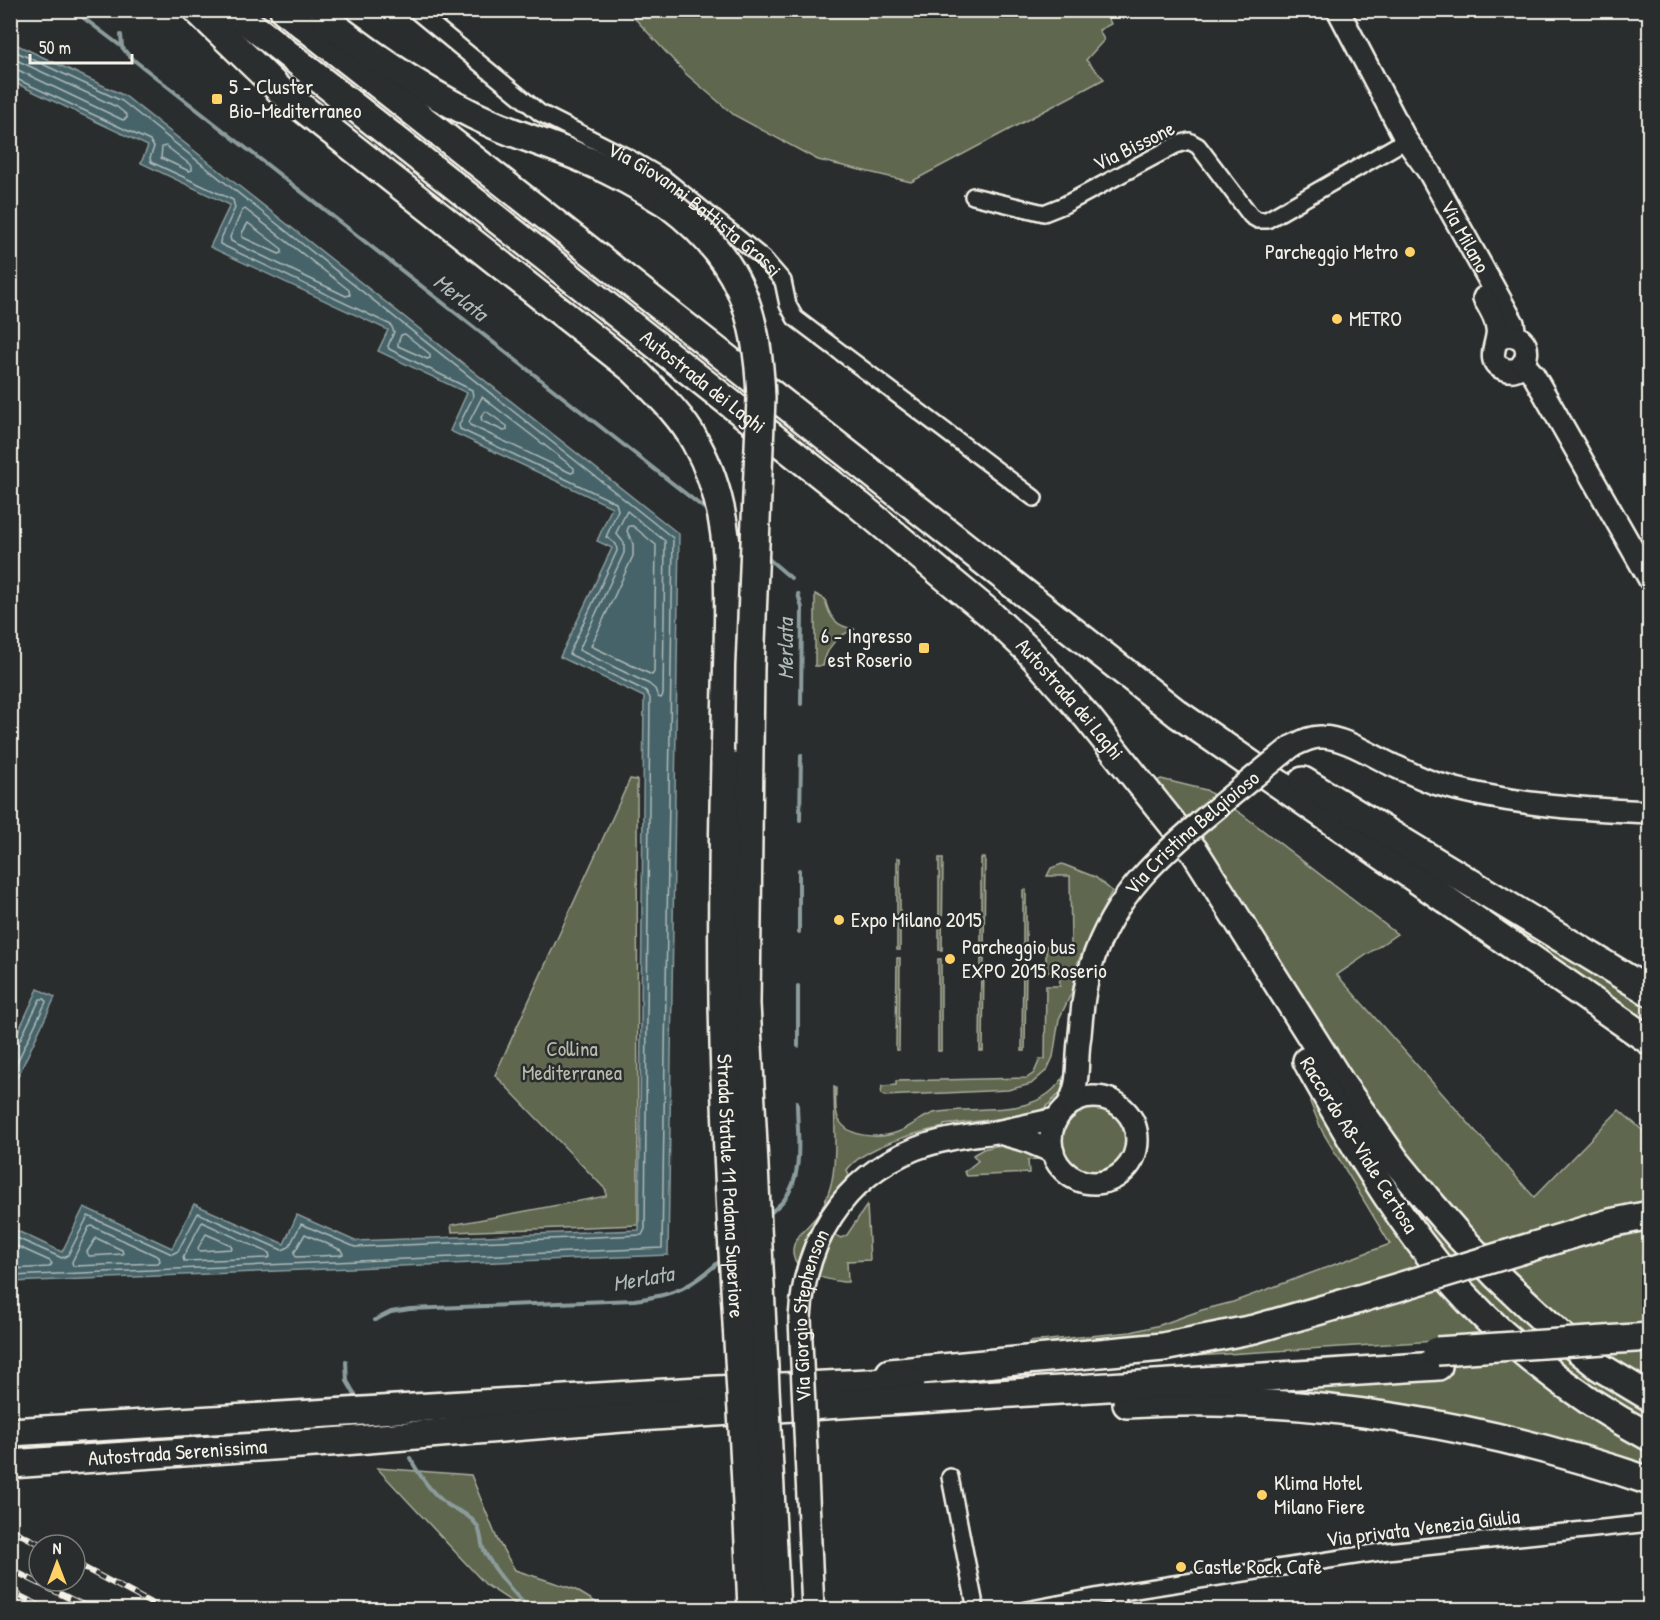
<svg xmlns="http://www.w3.org/2000/svg" width="1660" height="1620" font-family="'Patrick Hand',sans-serif">
<style>
.green{fill:#5e684f;stroke:#a9ac9c;stroke-width:1.5}
.water{fill:#46646a;stroke:#8c9c9c;stroke-width:1.5}
.lines{fill:none;stroke-linecap:round;stroke-linejoin:round}
.shore{stroke:#aeb9b6;stroke-width:1.5}
.stream{stroke:#8c9c9c;stroke-width:4}
.street-casing{stroke:#f4f1e8;stroke-width:20}
.secondary-casing{stroke:#f4f1e8;stroke-width:26}
.highway-casing{stroke:#f4f1e8;stroke-width:32}
.street{stroke:#2a2d2e;stroke-width:15}
.secondary{stroke:#2a2d2e;stroke-width:21}
.highway{stroke:#2a2d2e;stroke-width:27}
.rail-casing{stroke:#f4f1e8;stroke-width:6}
.rail{stroke:#2a2d2e;stroke-width:4;stroke-dasharray:11;stroke-linecap:butt}
.secondary-bridge-casing{stroke:#f4f1e8;stroke-width:26;stroke-linecap:butt}
.highway-bridge-casing{stroke:#f4f1e8;stroke-width:32;stroke-linecap:butt}
.secondary-bridge{stroke:#2a2d2e;stroke-width:21}
.highway-bridge{stroke:#2a2d2e;stroke-width:27}
.poi-dot{fill:#ffd166;stroke:#2a2d2e;stroke-width:2}
.labels{text-anchor:middle;stroke-width:5;stroke-linejoin:round;paint-order:stroke}
.poi-label{font-size:21px;fill:#f4f1e8;stroke:#2a2d2e;text-anchor:start}
.street-label{font-size:21px;fill:#f4f1e8;stroke:#2a2d2e}
.park-label{font-size:21px;fill:#b8baab;stroke:#2a2d2e}
.water-label{font-size:22px;font-style:italic;fill:#aeb9b6;stroke:#2a2d2e}
</style>
<rect width="100%" height="100%" fill="#2a2d2e"/>
<filter id="ink" filterUnits="userSpaceOnUse"><feTurbulence type="fractalNoise" baseFrequency=".0167" numOctaves="2"/><feDisplacementMap in="SourceGraphic" scale="12" xChannelSelector="R" yChannelSelector="G"/><feConvolveMatrix kernelMatrix="1 2 1 2 8 2 1 2 1" color-interpolation-filters="sRGB"/></filter>
<g filter="url(#ink)">
<g class="green">
<polygon points="1105,10 1111,24 1099,30 1104,40 1086,60 1104,79 911,182 818,160 734,115 686,74 628,11"/>
<path d="M815 594 825 599C829 617 836 627 855 629 837 636 827 646 823 666H815Z"/>
<polygon points="630,779 637,780 638,1225 452,1232 451,1225 606,1196 606,1190 495,1075"/>
<polygon points="1161,779 1206,790 1243,815 1397,934 1337,975 1534,1197 1619,1110 1649,1136 1649,1387 1611,1364 1498,1266 1365,1105 1157,781"/>
<polygon points="1371,831 1649,999 1649,1028"/>
<rect x="897" y="858" width="3" height="92"/>
<polygon points="939,858 943,858 942,950 939,950"/>
<polygon points="981,858 985,858 984,951 981,950"/>
<polygon points="1062,864 1095,877 1112,891 1091,932 1078,962 1072,992 1059,1019 1053,1057 1047,1070 1031,1084 1008,1090 884,1096 881,1094 882,1086 896,1085 896,1081 1027,1078 1034,1073 1040,1059 1045,1059 1046,986 1060,986 1059,971 1046,972 1046,946 1071,946 1070,876 1047,876 1051,868"/>
<rect x="1023" y="890" width="3" height="61"/>
<polygon points="897,958 900,958 899,1050 896,1050"/>
<rect x="938" y="959" width="3" height="92"/>
<polygon points="981,959 984,959 983,1051 980,1051"/>
<polygon points="1023,959 1026,959 1025,1051 1022,1051"/>
<path d="M1069 1067 1067 1077 1060 1093 1046 1107 1032 1115 944 1125V1127C918 1132 863 1147 847 1170L849 1176 829 1199 822 1214 828 1232 841 1238 847 1235 867 1205 870 1260 847 1261 848 1282H843C827 1280 792 1272 793 1251 793 1237 808 1227 816 1217 822 1209 827 1198 830 1188 838 1164 834 1114 834 1087L836 1088C836 1098 834 1111 839 1120 849 1138 880 1139 898 1132 911 1127 921 1117 934 1113 943 1111 953 1111 962 1110 1005 1108 1048 1113 1069 1067Z"/>
<polygon points="1313,1099 1393,1230 1422,1266 1575,1406 1621,1437 1649,1452 1649,1474 1584,1452 1134,1397 1438,1376 1436,1341 1132,1360 1232,1326 1030,1354 1029,1342 1131,1332 1160,1325 1202,1310 1233,1302 1390,1244 1322,1131 1310,1102"/>
<circle cx="1094" cy="1139" r="32"/>
<path d="M1003 1144C1015 1145 1031 1150 1039 1159L1028 1160 1029 1173 967 1176 964 1172 978 1161 973 1155 983 1149Z"/>
<polygon points="1373,1149 1619,1394 1649,1411 1649,1429 1615,1408 1505,1321 1418,1227"/>
<polygon points="377,1468 471,1475 498,1541 515,1570 574,1589 607,1609 523,1609 486,1585"/>
</g>
<g class="water">
<polygon points="11,42 125,96 679,534 668,1255 11,1282 11,1228 62,1252 84,1207 172,1248 194,1204 284,1244 297,1215 355,1241 639,1230 644,697 560,657 612,548 597,541 612,507 450,431 467,393 378,351 388,330 210,247 230,205 141,163 148,146 11,81"/>
<polygon points="38,989 55,997 11,1091 11,1047"/>
</g>
<g class="lines">
<g class="shore">
<polyline points="10,49 122,101 673,538 662,1248 10,1276"/>
<polyline points="10,57 117,107 127,115 127,118 123,120 18,70 10,69"/>
<polyline points="10,76 150,141 154,147 150,158 151,162 233,200 235,208 220,241 220,244 391,325 394,332 388,346 389,349 472,390 473,397 459,425 460,429 616,503 618,510 606,537 616,544 617,551 569,654 646,691 650,698 645,1229 642,1235 355,1247 301,1224 289,1247 282,1250 198,1213 178,1251 172,1254 88,1216 68,1255 62,1258 10,1235"/>
<polygon points="166,146 192,166 192,170 189,171 161,158 162,147"/>
<polygon points="245,209 349,290 350,295 346,296 231,241 230,237 242,211"/>
<polygon points="248,223 282,249 282,253 279,254 242,237 242,233"/>
<polygon points="405,334 430,354 430,358 427,359 398,346 398,343 401,335"/>
<polygon points="482,397 574,468 574,472 571,473 470,425 469,422"/>
<polygon points="486,411 507,426 507,430 504,431 482,421 481,417"/>
<polygon points="627,511 665,541 663,695 661,698 658,697 655,689 649,684 579,650 624,553 624,543 616,533"/>
<polygon points="629,526 633,526 656,545 654,672 652,675 591,646 633,556 633,544 627,531"/>
<polyline points="10,1047 18,1044 40,999 45,999 46,1002 10,1077"/>
<polygon points="202,1222 269,1253 270,1257 267,1258 184,1261 183,1257"/>
<polygon points="92,1226 159,1257 160,1261 158,1263 73,1266 72,1262 89,1227"/>
<polygon points="206,1234 231,1245 232,1249 199,1251 198,1248"/>
<polygon points="305,1234 341,1250 343,1254 340,1255 296,1257 294,1253"/>
<polygon points="96,1238 122,1250 123,1254 89,1256 87,1252"/>
<polyline points="10,1243 50,1261 52,1264 49,1267 10,1269"/>
</g>
<g class="stream">
<polyline points="73,10 122,47"/>
<polyline points="121,35 122,47 130,57 709,512"/>
<polyline points="764,555 791,578"/>
<polyline points="798,594 802,608 801,704"/>
<polyline points="800,820 801,755"/>
<polyline points="799,932 799,870"/>
<polyline points="798,1046 798,986"/>
<path d="M767 1216C772 1211 779 1206 784 1200 805 1174 797 1132 797 1102"/>
<path d="M375 1320 391 1312 410 1309 634 1300C676 1295 692 1287 722 1259"/>
<polyline points="346,1362 347,1381 355,1395"/>
<path d="M410 1458C420 1476 431 1493 448 1505 457 1511 468 1513 475 1523 482 1531 480 1539 483 1548 490 1565 518 1600 532 1610"/>
</g>
<g class="street-casing">
<g id="street">
<path id="s1" d="M415 10 540 113 631 159 665 179 763 258 783 281 788 305 795 318 1034 498"/>
<polyline points="973,196 1044,213 1064,205 1176,145 1189,141 1198,146 1251,216 1258,220 1267,220 1406,140"/>
<polyline points="950,1477 976,1610"/>
<polyline points="1116,1593 1119,1610"/>
<polyline points="1026,1610 1116,1593 1387,1551 1650,1523"/>
</g>
</g>
<g class="secondary-casing">
<g id="secondary">
<path id="s2" d="M1338 10 1406 140 1429 172 1497 294 1513 323 1515 336"/>
<path d="M1484 298C1489 308 1496 317 1497 328 1500 342 1483 361 1504 369 1531 378 1537 330 1504 336L1496 342"/>
<polyline points="1523,363 1533,374 1650,580"/>
<path d="M1392 765C1406 771 1420 778 1434 783 1504 804 1577 809 1650 812"/>
<circle cx="1094" cy="1140" r="43"/>
<path d="M1067 1107C1082 1081 1075 1063 1080 1035"/>
<polyline points="996,1132 1056,1119"/>
<polyline points="999,1133 1027,1141 1053,1152"/>
</g>
</g>
<g class="highway-casing">
<g id="highway">
<path d="M197 10 281 91 634 370C656 392 681 415 696 443 731 506 730 577 728 648 727 686 726 724 725 762"/>
<path id="s3" d="M232 10 859 505 989 613 1027 649 1088 718 1195 852 1342 1085 1395 1160 1426 1198 1459 1236 1497 1276 1559 1334 1600 1367 1650 1397"/>
<polyline points="284,10 1178,714 1650,1041"/>
<path d="M325 19C378 60 433 98 495 125 525 138 558 147 588 161 616 173 643 188 668 204"/>
<polyline points="1303,781 1650,992"/>
<path d="M1307 1061C1346 1130 1385 1200 1435 1262 1492 1333 1569 1394 1650 1437"/>
<polyline points="890,1373 1163,1347 1254,1329 1359,1299"/>
<path d="M1127 1404C1305 1393 1481 1424 1650 1481"/>
<polyline points="10,1432 716,1390 911,1381"/>
<path id="s4" d="M10 1464 344 1441 622 1418 1438 1366"/>
</g>
</g>
<use href="#street" class="street"/>
<use href="#secondary" class="secondary"/>
<use href="#highway" class="highway"/>
<g class="rail-casing">
<g id="rail">
<polyline points="10,1529 42,1545"/>
<polyline points="75,1563 164,1610"/>
<polyline points="10,1569 93,1610"/>
<polyline points="10,1591 48,1610"/>
</g>
</g>
<use href="#rail" class="rail"/>
<g class="secondary-bridge-casing">
<g id="secondary-bridge">
<path id="s5" d="M1080 1035C1082 1011 1084 986 1092 963 1113 896 1161 854 1213 811 1239 789 1265 768 1291 747 1301 742 1311 736 1322 737 1343 737 1373 756 1392 765"/>
<path id="s6" d="M813 1610 800 1318C805 1242 842 1178 915 1149 940 1139 969 1136 996 1132"/>
</g>
</g>
<g class="highway-bridge-casing">
<g id="highway-bridge">
<path d="M668 204C739 257 758 312 761 398L750 667 746 1004 776 1610"/>
<path id="s7" d="M725 762C723 842 722 922 723 1002 727 1205 744 1407 752 1610"/>
<polyline points="1359,1299 1610,1223 1650,1215"/>
<polyline points="1437,1351 1650,1337"/>
</g>
</g>
<use href="#secondary-bridge" class="secondary-bridge"/>
<use href="#highway-bridge" class="highway-bridge"/>
</g>
</g>
<g class="poi-dot">
<rect x="211" y="93" width="12" height="12" rx="3"/>
<circle cx="1410" cy="252" r="6"/>
<circle cx="1337" cy="319" r="6"/>
<rect x="918" y="642" width="12" height="12" rx="3"/>
<circle cx="839" cy="920" r="6"/>
<circle cx="950" cy="959" r="6"/>
<circle cx="1262" cy="1495" r="6"/>
<circle cx="1181" cy="1567" r="6"/>
</g>
<g class="labels">
<g class="poi-label">
<text x="229" y="94">5 - Cluster<tspan x="229" dy="24">Bio-Mediterraneo</tspan></text>
<text x="1398" y="259" text-anchor="end">Parcheggio Metro</text>
<text x="1349" y="326">METRO</text>
<text x="912" y="643" text-anchor="end">6 - Ingresso<tspan x="912" dy="24">est Roserio</tspan></text>
<text x="851" y="927">Expo Milano 2015</text>
<text x="962" y="954">Parcheggio bus<tspan x="962" dy="24">EXPO 2015 Roserio</tspan></text>
<text x="1274" y="1490">Klima Hotel<tspan x="1274" dy="24">Milano Fiere</tspan></text>
<text x="1193" y="1574">Castle Rock Cafè</text>
</g>
<g class="street-label">
<text transform="translate(1134 146) rotate(-26)" y="7">Via Bissone</text>
<text dy="7" stroke="none"><textPath href="#s1" startOffset="345">Via Giovanni Battista Grassi</textPath></text>
<text dy="7" stroke="none"><textPath href="#s2" startOffset="260">Via Milano</textPath></text>
<text dy="7" stroke="none"><textPath href="#s3" startOffset="600">Autostrada dei Laghi</textPath></text>
<text dy="7" stroke="none"><textPath href="#s3" startOffset="1086">Autostrada dei Laghi</textPath></text>
<text dy="7" stroke="none"><textPath href="#s5" startOffset="240">Via Cristina Belgioioso</textPath></text>
<text transform="translate(1359 1145) rotate(58)" y="7">Raccordo A8-Viale Certosa</text>
<text dy="7" stroke="none"><textPath href="#s7" startOffset="424">Strada Statale 11 Padana Superiore</textPath></text>
<text dy="7" stroke="none"><textPath href="#s6" startOffset="296">Via Giorgio Stephenson</textPath></text>
<text dy="7" stroke="none"><textPath href="#s4" startOffset="168">Autostrada Serenissima</textPath></text>
<text transform="translate(1423 1528) rotate(-7)" y="7">Via privata Venezia Giulia</text>
</g>
<g class="park-label">
<text x="572" y="1056">Collina<tspan x="572" dy="24">Mediterranea</tspan></text>
</g>
<g class="water-label">
<text transform="translate(461 297) rotate(38)" y="8">Merlata</text>
<text transform="translate(785 649) rotate(-90)" y="8">Merlata</text>
<text transform="translate(643 1278) rotate(-10)" y="8">Merlata</text>
</g>
</g>
<rect width="1660" height="1620" fill="none" stroke="#2a2d2e" stroke-width="36"/>
<rect x="18" y="18" width="1624" height="1584" fill="none" stroke="#f4f1e8" stroke-width="2" filter="url(#ink)"/>
<g transform="translate(57 1563)"><circle r="28" fill="#2a2d2e" stroke="#7b7b78" stroke-width="1.5"/>
<path d="M0-4.5L10 22L0 15L-10 22Z" fill="#ffd166"/>
<text y="-9" font-size="16" font-weight="bold" text-anchor="middle" fill="#f4f1e8">N</text>
</g>
<path d="M30 54v9h102v-9" fill="none" stroke="#f4f1e8" stroke-width="3"/>
<text x="39" y="54" font-size="18" fill="#f4f1e8" stroke="#2a2d2e" stroke-width="4.5" paint-order="stroke">50 m</text>
</svg>
